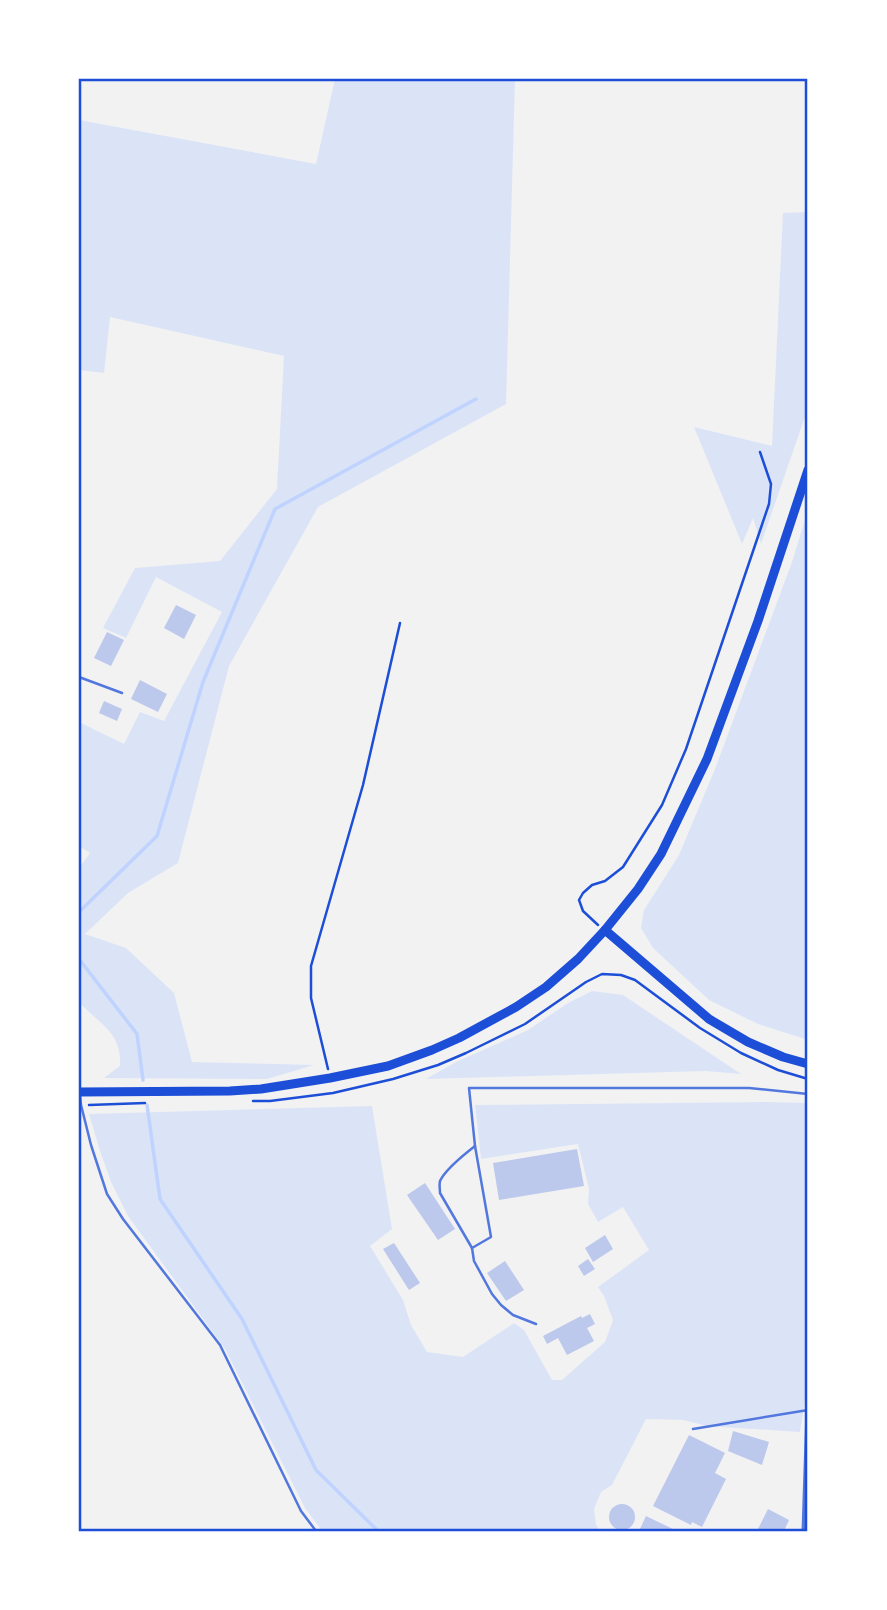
<svg xmlns="http://www.w3.org/2000/svg" width="887" height="1610" font-family="'Space Grotesk',sans-serif">
<style>
.green{fill:#dbe4f7}
.lines{fill:none;stroke-linecap:round;stroke-linejoin:round}
.stream{stroke:#bfd3fe;stroke-width:3.5}
.building{fill:#bdc9ec}
.path{stroke:#1d4ed8;stroke-width:2.5}
.service{stroke:#5277de;stroke-width:2.5}
.minor{stroke:#5277de;stroke-width:5}
.primary{stroke:#1d4ed8;stroke-width:9}
.neatline{fill:none;stroke:#1d4ed8;stroke-width:2.5}
</style>
<rect width="100%" height="100%" fill="#f2f2f2"/>
<g class="green">
<path d="M335 79H515L506 404 318 507 229 666 178 863 128 893 85 934 126 948 174 993 192 1062 314 1065 267 1079 104 1078 120 1066C122 1032 99 1024 79 1002V868L90 853 79 846V722L124 744 140 712 164 721 222 612 156 577 126 638 103 628 135 568 220 561 277 489 284 356 110 317 104 373 79 370V120L316 164Z"/>
<polygon points="808,212 808,408 761,544 753,518 742,544 694,427 772,446 783,213"/>
<polygon points="808,510 808,1040 758,1024 709,1000 653,948 641,928 644,910 679,855 715,769 792,562"/>
<polygon points="592,991 623,995 741,1074 705,1071 426,1079 456,1062 528,1030 568,1003"/>
<polygon points="770,1102 808,1103 808,1381 800,1432 707,1426 683,1420 646,1419 612,1485 601,1492 594,1509 596,1525 600,1531 322,1531 305,1508 225,1349 128,1216 111,1182 100,1151 89,1114 372,1106 392,1229 370,1246 403,1300 411,1325 427,1352 463,1357 514,1323 524,1330 552,1380 562,1380 605,1342 613,1320 604,1296 598,1287 649,1250 623,1207 598,1222 588,1204 589,1189 578,1144 481,1159 475,1105"/>
</g>
<g class="lines">
<g class="stream">
<polyline points="79,912 157,836 203,682 275,509 476,399"/>
<polyline points="79,959 137,1034 143,1080"/>
<polyline points="147,1105 160,1199 242,1319 316,1470 378,1531"/>
</g>
</g>
<g class="building">
<polygon points="176,605 196,615 184,639 164,628"/>
<polygon points="107,632 124,640 111,666 94,658"/>
<polygon points="140,680 167,694 158,712 131,699"/>
<polygon points="104,701 122,709 117,721 99,713"/>
<polygon points="577,1149 584,1186 499,1200 493,1163"/>
<polygon points="425,1183 455,1229 438,1240 407,1195"/>
<polygon points="605,1235 613,1249 593,1262 585,1248"/>
<polygon points="394,1243 420,1283 409,1290 383,1249"/>
<polygon points="588,1259 595,1269 584,1276 578,1266"/>
<polygon points="505,1261 524,1290 506,1301 487,1273"/>
<polygon points="590,1314 595,1324 587,1328 594,1341 567,1355 558,1338 547,1344 543,1336 581,1316 582,1318"/>
<polygon points="733,1431 769,1442 762,1465 728,1451"/>
<polygon points="689,1435 725,1453 715,1473 726,1479 702,1527 692,1522 691,1525 653,1506"/>
<circle cx="622" cy="1517" r="13"/>
<polygon points="768,1509 789,1520 784,1531 757,1531"/>
<polygon points="646,1516 677,1531 639,1531"/>
</g>
<g class="lines">
<g class="path">
<polyline points="598,925 583,911 579,900 583,893 592,885 605,881 623,867 662,805 686,749 769,504 771,484 760,452"/>
<polyline points="328,1069 311,998 311,966 363,785 400,623"/>
<polyline points="253,1101 270,1101 333,1093 393,1079 438,1065 466,1053 525,1024 586,982 602,974 621,975 635,980 700,1028 741,1053 778,1070 808,1079"/>
<polyline points="89,1105 145,1103"/>
</g>
<g class="service">
<polyline points="79,677 122,693"/>
<polyline points="80,1095 81,1105 91,1145 107,1194 123,1219 220,1345 301,1511 316,1531"/>
<path d="M475 1146C466 1153 445 1170 440 1181 439 1186 440 1188 440 1193L472 1248 474 1261 492 1294 501 1305 513 1315 536 1324"/>
<polyline points="472,1248 491,1237 475,1146 469,1088 749,1088 808,1094"/>
<polyline points="693,1429 808,1410"/>
</g>
<polyline class="minor" points="804,1531 808,1408"/>
<g class="primary">
<polyline points="605,930 709,1019 748,1042 783,1057 808,1064"/>
<polyline points="79,1092 230,1091 261,1089 330,1078 388,1066 432,1050 459,1038 516,1007 546,987 578,959 605,930 638,889 661,854 707,759 758,621 808,470"/>
</g>
</g>
<rect width="887" height="1610" fill="none" stroke="#ffffff" stroke-width="161"/>
<rect x="80" y="80" width="726" height="1450" class="neatline"/>
</svg>
